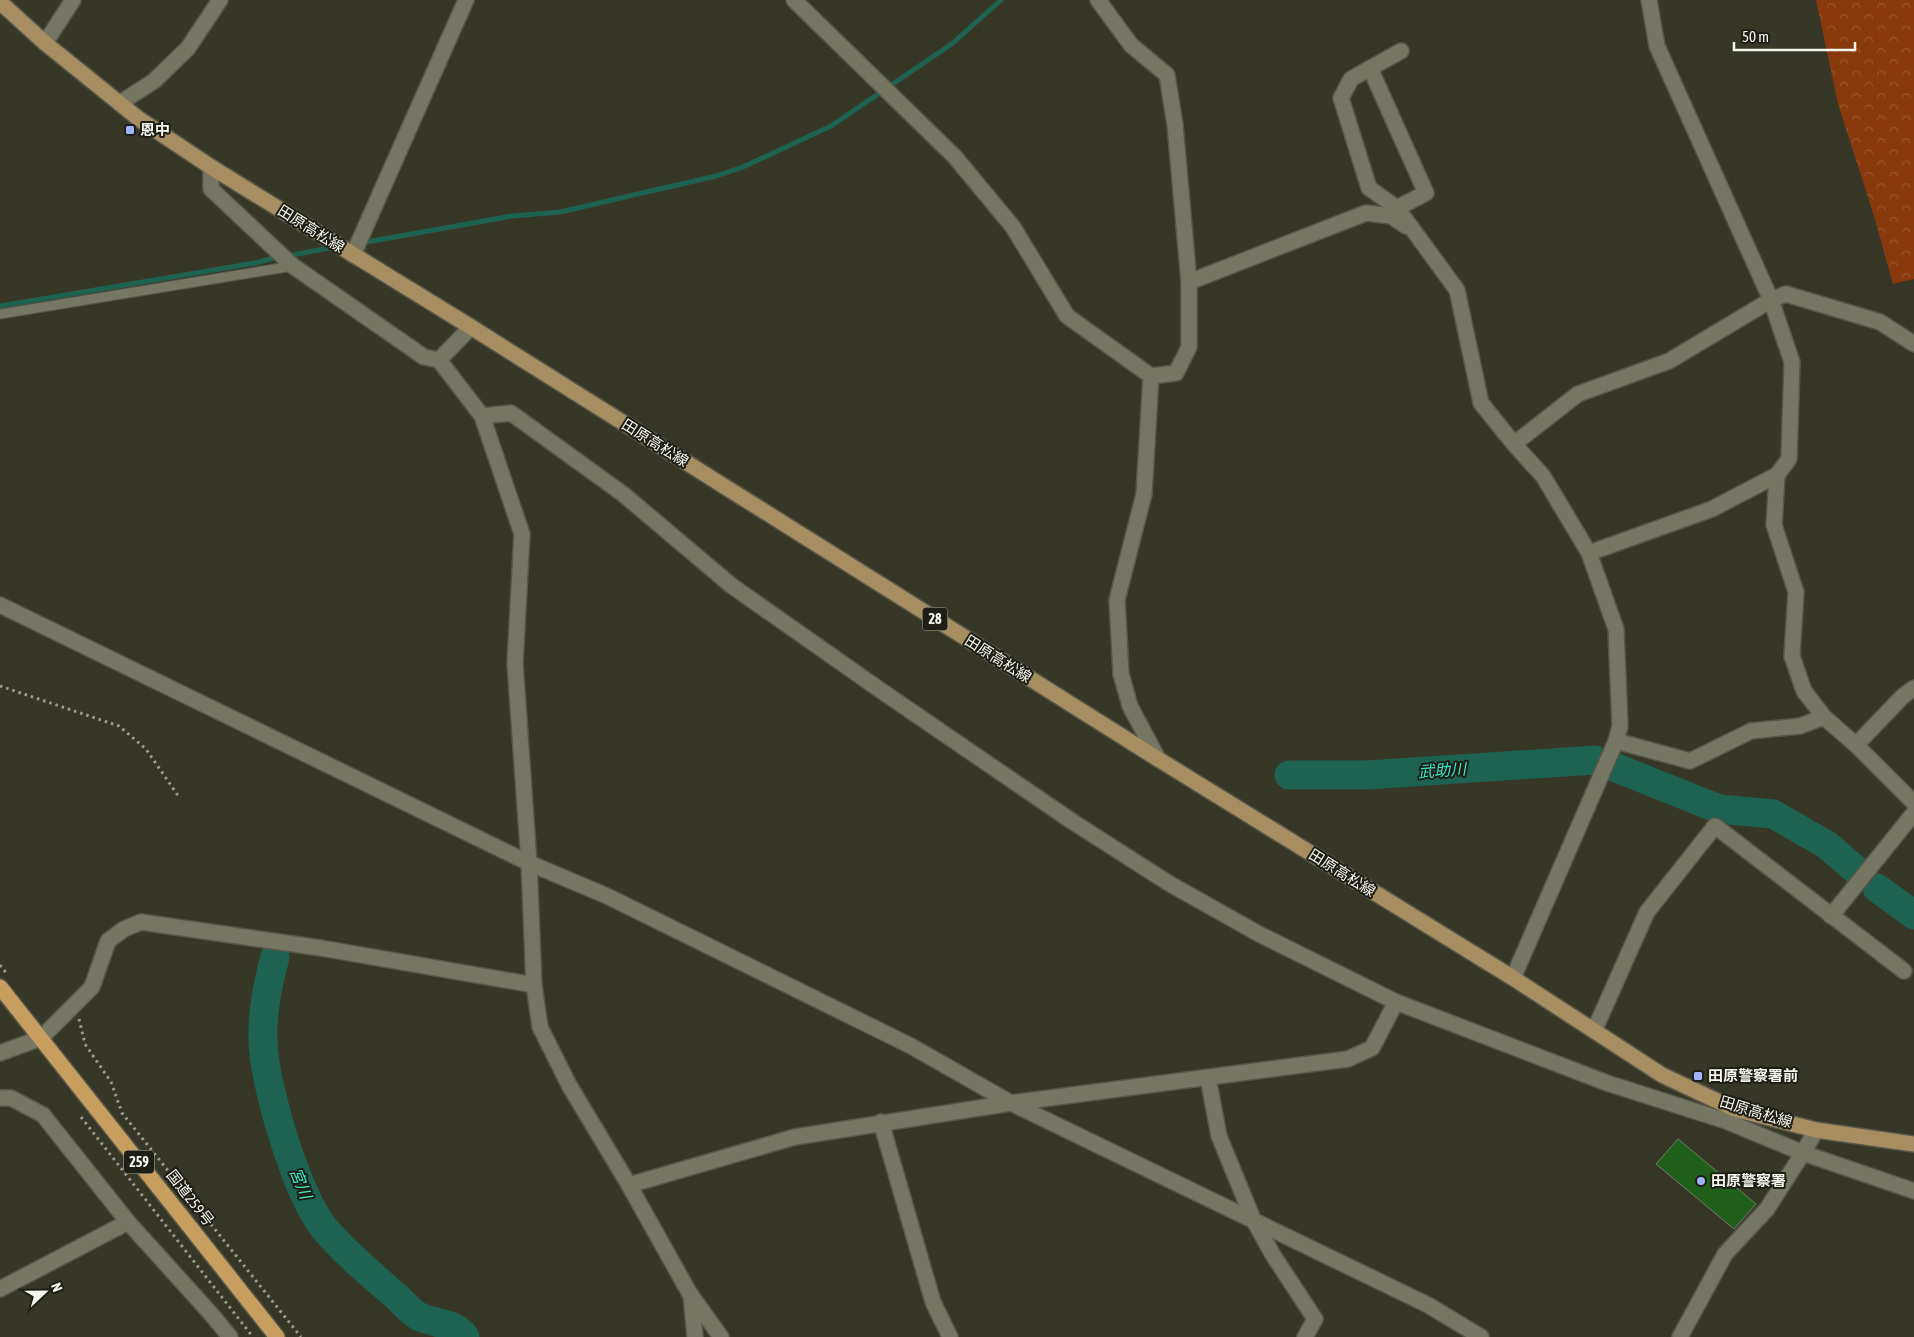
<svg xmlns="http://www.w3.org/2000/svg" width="1914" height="1337" font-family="'Asap Condensed','Noto Sans JP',sans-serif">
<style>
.forest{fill:url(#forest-crowns)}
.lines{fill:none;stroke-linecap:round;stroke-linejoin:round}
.stream{stroke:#1e6251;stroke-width:5}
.river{stroke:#1e6251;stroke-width:29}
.building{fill:#205f19;stroke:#6e7b6c}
.lane-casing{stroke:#565749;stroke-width:11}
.street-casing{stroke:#565749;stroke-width:18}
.secondary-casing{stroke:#565749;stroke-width:18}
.primary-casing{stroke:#565749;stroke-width:18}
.highway-casing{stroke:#565749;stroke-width:18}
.path{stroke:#9b9c8f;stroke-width:3;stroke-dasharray:2.5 4;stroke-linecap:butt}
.lane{stroke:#767665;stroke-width:9}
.street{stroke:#767665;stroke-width:15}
.secondary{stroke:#767665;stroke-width:15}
.primary{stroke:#a78e61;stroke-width:15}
.highway{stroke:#c79e5f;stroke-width:15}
.poi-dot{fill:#9db4fd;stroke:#1e1e17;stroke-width:2}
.labels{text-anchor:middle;stroke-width:4;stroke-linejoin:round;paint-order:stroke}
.shield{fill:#1e1e17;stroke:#b4b4ab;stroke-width:1}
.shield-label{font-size:14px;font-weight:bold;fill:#f4f5eb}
.poi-label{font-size:15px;font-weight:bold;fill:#f4f5eb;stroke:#1e1e17;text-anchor:start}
.street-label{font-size:15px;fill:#f4f5eb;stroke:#1e1e17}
.water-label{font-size:16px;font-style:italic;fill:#36ebc4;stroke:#1e1e17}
</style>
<defs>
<pattern id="forest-crowns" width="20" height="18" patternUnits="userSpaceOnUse" patternTransform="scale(1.25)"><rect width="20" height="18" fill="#87390c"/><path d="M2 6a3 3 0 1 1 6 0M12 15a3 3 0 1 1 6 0" fill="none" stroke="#995630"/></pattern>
</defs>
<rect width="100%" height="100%" fill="#373728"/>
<polygon class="forest" points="1816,0 1914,0 1914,279 1893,284 1874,216 1838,104"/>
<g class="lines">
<g class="stream">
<polyline points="361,243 512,216 560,212 716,176 743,167 831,126 953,43 1001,0"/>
<polyline points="287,256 335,247"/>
<polyline points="0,306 255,263 278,257"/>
</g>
<g class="river">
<polyline points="1614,767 1719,809 1773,814 1827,845 1856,870"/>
<polyline points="1289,775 1367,775 1595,760"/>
<polyline points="1877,888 1914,915"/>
<path d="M275 957C268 984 262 1011 263 1039 263 1082 297 1195 324 1228 346 1254 373 1276 398 1298 404 1304 411 1312 418 1316 433 1324 455 1322 465 1337"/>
</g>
</g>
<polygon class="building" points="1678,1139 1756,1204 1734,1229 1656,1164"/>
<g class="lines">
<g class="lane-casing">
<polyline id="lane" points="0,314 293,266"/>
</g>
<g class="street-casing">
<g id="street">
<polyline points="794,0 955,157 1013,227 1067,316 1151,376 1176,373 1189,347 1189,282 1175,125 1167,75 1131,45 1098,0"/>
<polyline points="1649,0 1657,46 1771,300 1792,362 1789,459 1777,475 1774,525 1796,592 1792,656 1804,691 1824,717 1856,745 1914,803"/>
<polyline points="45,43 73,0"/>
<polyline points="1401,51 1351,79 1341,98 1369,188 1397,208 1457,290 1481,403 1514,444 1543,476 1589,553 1616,629 1620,726 1616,741 1513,978"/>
<polyline points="1370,68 1426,193 1397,208"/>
<polyline points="120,103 154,81 188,48 220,0"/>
<polyline points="211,167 211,189 293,266 424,357 439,360"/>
<polyline points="353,255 466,0"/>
<polyline points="1189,282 1366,213 1391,216 1406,226"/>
<polyline points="471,327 439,360 482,416 522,534 515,663 529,863 534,985 540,1027 569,1085 629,1185 690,1294 721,1337"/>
<polyline points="1151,376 1144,494 1117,600 1121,674 1130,706 1158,759"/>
<polyline points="482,416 511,413 623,494 732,586 883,692 1073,822 1170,884 1259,934 1396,1002 1607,1083 1726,1121 1803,1153 1914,1191"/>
<polyline points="1514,444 1578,394 1669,361 1771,300 1786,294 1880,322 1914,344"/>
<polyline points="1589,553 1712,509 1777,475"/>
<polyline points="0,605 529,863 607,896 911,1046 1011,1103 1428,1305 1481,1337"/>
<polyline points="1616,741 1690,761 1751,731 1800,726 1824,717"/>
<polyline points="1856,745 1903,696 1914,688"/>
<polyline points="1831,916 1914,813"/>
<polyline points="1594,1031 1647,912 1715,826 1904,971"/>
<polyline points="41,1038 92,987 108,941 124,929 141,922 321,948 534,985"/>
<polyline points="1208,1078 1219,1136 1253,1219 1273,1255 1315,1319 1305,1337"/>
<polyline points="0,1098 11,1098 43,1115 128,1222"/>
<polyline points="881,1122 933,1302 950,1337"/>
<polyline points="629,1185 795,1137 1011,1103 1348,1059 1372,1048 1396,1002"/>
<polyline points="0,1289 128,1222 212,1315 230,1337"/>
<polyline points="691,1295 695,1337"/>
<polyline points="1680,1337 1725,1254 1767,1209 1803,1153 1816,1130"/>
</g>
</g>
<g class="secondary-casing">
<polyline id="secondary" points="0,1053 41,1038"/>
</g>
<g class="primary-casing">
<polyline id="primary" points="0,2 45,43 139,119 211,167 471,327 1158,759 1513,978 1662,1075 1734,1109 1816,1130 1914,1144"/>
</g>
<g class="highway-casing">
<polyline id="highway" points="0,987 277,1337"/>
</g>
<g class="path">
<polyline points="0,686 119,726 146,749 179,797"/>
<polyline points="0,965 7,974"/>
<polyline points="79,1019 85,1044 111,1082 122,1113 301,1337"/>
<polyline points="81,1117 253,1337"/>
</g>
<use href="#lane" class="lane"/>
<use href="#street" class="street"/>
<use href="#secondary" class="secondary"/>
<use href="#primary" class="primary"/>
<use href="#highway" class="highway"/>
</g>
<g class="poi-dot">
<rect x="125" y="125" width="10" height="10" rx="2.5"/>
<rect x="1693" y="1071" width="10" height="10" rx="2.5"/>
<circle cx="1701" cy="1181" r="5"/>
</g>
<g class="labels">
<g class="shield">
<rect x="922.5" y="607.5" width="25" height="23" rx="4"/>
<rect x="124" y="1150.5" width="30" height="23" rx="4"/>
</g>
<g class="shield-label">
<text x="935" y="624">28</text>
<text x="139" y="1167">259</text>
</g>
<g class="poi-label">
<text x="140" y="135">恩中</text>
<text x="1708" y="1081">田原警察署前</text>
<text x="1711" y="1186">田原警察署</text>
</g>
<g class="street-label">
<text transform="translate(311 229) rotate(32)" y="5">田原高松線</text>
<text transform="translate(655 443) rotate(32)" y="5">田原高松線</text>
<text transform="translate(998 659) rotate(32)" y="5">田原高松線</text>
<text transform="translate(1342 873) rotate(32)" y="5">田原高松線</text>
<text transform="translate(1756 1112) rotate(17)" y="5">田原高松線</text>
<text transform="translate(190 1198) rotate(52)" y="5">国道259号</text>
</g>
<g class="water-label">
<text transform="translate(1442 770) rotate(-4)" y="6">武助川</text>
<text transform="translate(301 1183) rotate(68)" y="6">宮川</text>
</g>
</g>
<g transform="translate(45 1292) rotate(68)" stroke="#1e1e17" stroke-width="4" paint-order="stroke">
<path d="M0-4L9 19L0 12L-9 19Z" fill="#f4f5eb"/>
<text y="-8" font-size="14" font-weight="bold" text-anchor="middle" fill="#f4f5eb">N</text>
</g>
<path d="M1734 42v8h121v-8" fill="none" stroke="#f4f5eb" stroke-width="2.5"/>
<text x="1742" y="42" font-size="15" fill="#f4f5eb" stroke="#1e1e17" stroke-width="4" paint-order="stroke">50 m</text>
</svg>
